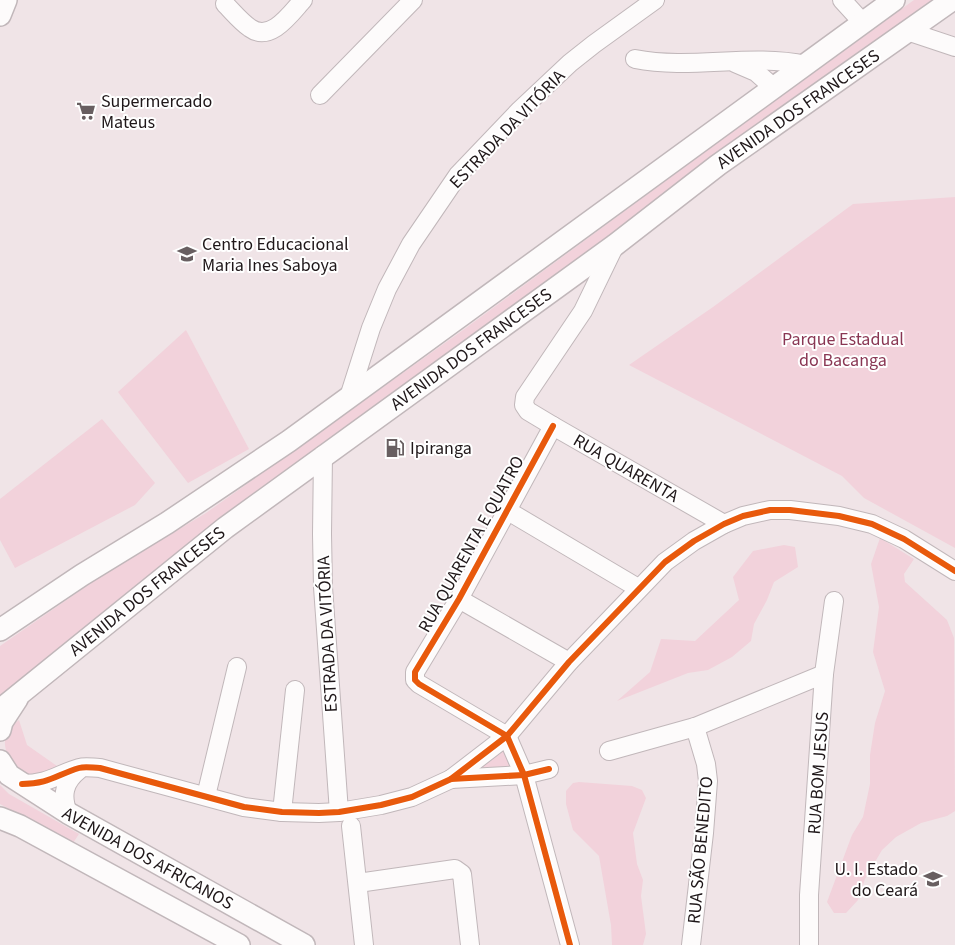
<svg xmlns="http://www.w3.org/2000/svg" width="955" height="945" font-family="'Source Sans 3',sans-serif">
<style>
.green{fill:#f2d2db}
.lines{fill:none;stroke-linecap:round;stroke-linejoin:round}
.minor-casing{stroke:#c1b7ba;stroke-width:20}
.major-casing{stroke:#c1b7ba;stroke-width:24}
.minor{stroke:#fdfbfb;stroke-width:18}
.major{stroke:#fdfbfb;stroke-width:21}
.cycleway-casing{stroke:#fff;stroke-width:9}
.cycleway{stroke:#e8590c;stroke-width:6}
.labels{text-anchor:middle;stroke-width:4;stroke-linejoin:round;paint-order:stroke}
.poi-label{font-size:18px;fill:#1f1719;stroke:#fff;text-anchor:start}
.street-label{font-size:18px;fill:#1f1719;stroke:#fff}
.park-label{font-size:18px;fill:#893653;stroke:#fff}
</style>
<rect width="100%" height="100%" fill="#f0e4e7"/>
<g class="green">
<polygon points="914,0 932,0 738,141 355,422 0,698 0,646 101,576 206,513 459,333 732,132"/>
<polygon points="955,197 955,548 864,498 842,476 629,365 713,307 853,204"/>
<polygon points="186,330 249,449 188,483 118,392"/>
<polygon points="102,419 155,483 135,505 15,568 0,540 0,499"/>
<polygon points="880,538 914,559 904,574 905,582 947,620 954,638 955,811 947,816 921,823 896,837 882,850 865,879 858,900 846,913 834,913 827,902 852,835 863,817 870,784 870,755 875,723 885,691 873,652 879,607 871,564"/>
<polygon points="784,545 795,547 798,567 774,582 767,600 754,624 751,641 732,657 708,670 688,673 617,701 650,672 661,639 695,641 739,600 733,577 753,551"/>
<path d="M19 720 27 745 57 766C49 771 38 779 28 777 11 774 0 745 7 731 10 727 15 723 19 720Z"/>
<polygon points="507,746 515,769 473,771"/>
<polygon points="579,782 632,786 642,790 646,798 633,833 637,864 643,880 641,896 646,934 643,945 612,945 611,925 599,856 573,830 566,804 566,791 573,783"/>
<polygon points="0,785 9,794 79,834 73,843 0,804"/>
</g>
<g class="lines">
<g class="minor-casing">
<g id="minor">
<polyline points="842,0 863,23"/>
<path d="M225 4C233 12 241 22 250 28 271 43 291 13 303 0"/>
<polyline points="907,31 955,47"/>
<path d="M635 59C692 70 750 53 806 65"/>
<polyline points="735,63 756,72 774,88"/>
<polyline points="320,95 413,0"/>
<polyline points="615,245 583,311 525,397 524,405 528,411 553,426 724,524"/>
<polyline points="349,397 371,328 387,289 411,244 458,175 520,110 570,63 594,44 655,0"/>
<polyline points="553,426 459,599 415,672 415,680 419,684 507,736 524,775 570,945"/>
<polyline points="323,455 322,534 323,587 339,812"/>
<polyline points="508,511 638,588"/>
<polyline points="459,599 569,662"/>
<polyline points="609,751 695,727 824,674"/>
<polyline points="451,779 507,736 569,662 665,562 694,541 724,524 743,516 770,510 790,510 839,516 872,524 904,539 955,571"/>
<path d="M22 784C49 784 56 775 79 768 86 766 93 768 100 768L244 807 282 812 319 813 339 812 381 805 412 797 451 779 524 775 549 769"/>
<polyline points="206,796 237,667"/>
<polyline points="282,812 295,690"/>
<path d="M68 813C61 795 64 782 79 770"/>
<polyline points="351,826 364,945"/>
<polyline points="358,883 455,869 462,874 470,945"/>
<polyline points="691,945 704,833 708,781 706,764 695,727"/>
<polyline points="809,945 809,895 824,674 834,601"/>
</g>
</g>
<g class="major-casing">
<g id="major">
<polyline points="0,15 6,0"/>
<polyline points="0,630 82,575 167,523 289,441 894,0"/>
<polyline points="0,710 225,528 615,245 718,165 952,0"/>
<polyline points="0,730 2,722 17,699"/>
<polyline points="0,761 9,775 68,813 304,945"/>
<polyline points="0,818 20,826 239,945"/>
</g>
</g>
<use href="#minor" class="minor"/>
<use href="#major" class="major"/>
<g class="cycleway-casing">
<g id="cycleway">
<polyline points="553,426 459,599 415,672 415,680 419,684 507,736 524,775 570,945"/>
<polyline points="451,779 507,736 569,662 665,562 694,541 724,524 743,516 770,510 790,510 839,516 872,524 904,539 955,571"/>
<path d="M22 784C49 784 56 775 79 768 86 766 93 768 100 768L244 807 282 812 319 813 339 812 381 805 412 797 451 779 524 775 549 769"/>
</g>
</g>
<use href="#cycleway" class="cycleway"/>
</g>
<defs>
<g id="supermarket-bare" transform="scale(1.5)"><path d="M-6-5.5h2.5l.6 2H6L4.5 2H-2.5L-4.4-4H-6ZM-1.5 3.2a1.3 1.3 0 1 0 .1 0ZM3 3.2a1.3 1.3 0 1 0 .1 0Z" fill="#685f61" stroke="#fff" stroke-width="2.5" paint-order="stroke"/></g>
<g id="school-bare" transform="scale(1.5)"><path d="M0-5L7-2L0 1L-7-2ZM-4 1L0 2.5L4 1V4Q0 6-4 4Z" fill="#685f61" stroke="#fff" stroke-width="2.5" paint-order="stroke"/></g>
<g id="fuel-bare" transform="scale(1.5)"><path d="M-5.5-6h7V0h2V4h1.3V-2.5L3-4.5l.8-.8L6-3V5H2.5V1h-1V6h-7ZM-4.2-4.7v3.2H.2V-4.7Z" fill="#685f61" stroke="#fff" stroke-width="2.5" paint-order="stroke"/></g>
</defs>
<g fill-rule="evenodd">
<use href="#supermarket-bare" x="86" y="111"/>
<use href="#school-bare" x="187" y="254"/>
<use href="#fuel-bare" x="395" y="448"/>
<use href="#school-bare" x="933" y="879"/>
</g>
<g class="labels">
<g class="poi-label">
<text x="101" y="107">Supermercado<tspan x="101" dy="21">Mateus</tspan></text>
<text x="202" y="250">Centro Educacional<tspan x="202" dy="21">Maria Ines Saboya</tspan></text>
<text x="410" y="454">Ipiranga</text>
<text x="918" y="875" text-anchor="end">U. I. Estado<tspan x="918" dy="21">do Ceará</tspan></text>
</g>
<g class="street-label">
<text transform="translate(798 109) rotate(-35)" y="6">AVENIDA DOS FRANCESES</text>
<text transform="translate(507 129) rotate(-46)" y="6">ESTRADA DA VITÓRIA</text>
<text transform="translate(471 349) rotate(-36)" y="6">AVENIDA DOS FRANCESES</text>
<text transform="translate(626 468) rotate(30)" y="6">RUA QUARENTA</text>
<text transform="translate(471 544) rotate(-61)" y="6">RUA QUARENTA E QUATRO</text>
<text transform="translate(147 591) rotate(-39)" y="6">AVENIDA DOS FRANCESES</text>
<text transform="translate(327 634) rotate(-93)" y="6">ESTRADA DA VITÓRIA</text>
<text transform="translate(818 773) rotate(-86)" y="6">RUA BOM JESUS</text>
<text transform="translate(700 850) rotate(-85)" y="6">RUA SÃO BENEDITO</text>
<text transform="translate(148 858) rotate(29)" y="6">AVENIDA DOS AFRICANOS</text>
</g>
<g class="park-label">
<text x="843" y="345">Parque Estadual<tspan x="843" dy="21">do Bacanga</tspan></text>
</g>
</g>
</svg>
